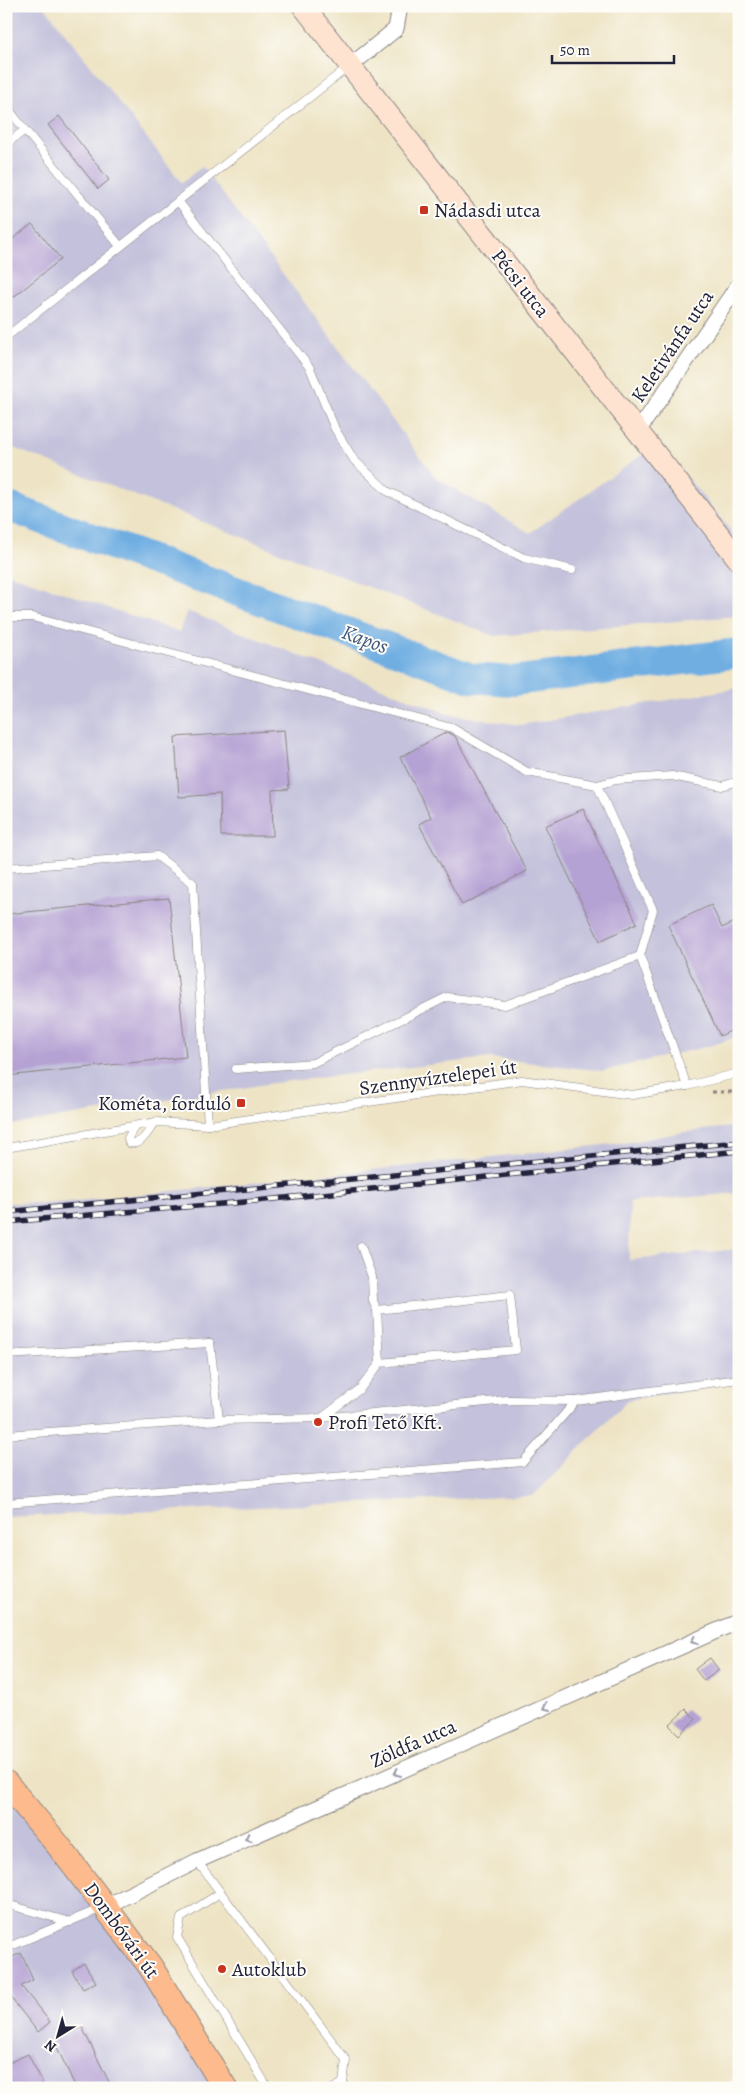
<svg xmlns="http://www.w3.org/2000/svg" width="745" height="2094" font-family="Alegreya,serif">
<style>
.industrial{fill:#c3c1db}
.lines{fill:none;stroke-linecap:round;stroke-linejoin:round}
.river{stroke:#6faee2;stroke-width:30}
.building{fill:#b5a2d4}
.lane-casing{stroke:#888380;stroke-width:9}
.street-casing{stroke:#888380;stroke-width:17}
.secondary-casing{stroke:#888380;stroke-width:23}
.primary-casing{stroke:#888380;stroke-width:26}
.path{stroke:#888380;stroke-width:3;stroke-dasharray:4 4;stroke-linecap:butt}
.lane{stroke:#fff;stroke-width:8}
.street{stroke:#fff;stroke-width:15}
.secondary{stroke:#fee3d1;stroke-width:21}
.primary{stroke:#fcba8d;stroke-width:24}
.rail-casing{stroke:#22223b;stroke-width:5.5}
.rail{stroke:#fdfcf7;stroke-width:4;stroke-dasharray:11;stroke-linecap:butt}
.oneway{stroke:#9c9ca7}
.poi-dot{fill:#c8321e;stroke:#fdfcf7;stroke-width:2}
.labels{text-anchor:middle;stroke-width:4;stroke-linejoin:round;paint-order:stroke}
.poi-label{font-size:20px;fill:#22223b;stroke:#fdfcf7;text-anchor:start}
.street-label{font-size:20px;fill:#22223b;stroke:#fdfcf7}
.water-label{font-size:21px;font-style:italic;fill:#415a7e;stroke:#fdfcf7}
</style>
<rect width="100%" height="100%" fill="#fdfcf7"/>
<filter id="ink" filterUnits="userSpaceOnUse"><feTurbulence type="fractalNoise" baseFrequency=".02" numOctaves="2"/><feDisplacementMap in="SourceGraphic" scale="10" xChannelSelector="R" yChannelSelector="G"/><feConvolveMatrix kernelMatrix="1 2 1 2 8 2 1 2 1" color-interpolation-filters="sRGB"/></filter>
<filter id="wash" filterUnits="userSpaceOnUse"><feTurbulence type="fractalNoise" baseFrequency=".0096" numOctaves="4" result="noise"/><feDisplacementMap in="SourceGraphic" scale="20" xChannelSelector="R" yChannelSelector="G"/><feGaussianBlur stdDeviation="1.12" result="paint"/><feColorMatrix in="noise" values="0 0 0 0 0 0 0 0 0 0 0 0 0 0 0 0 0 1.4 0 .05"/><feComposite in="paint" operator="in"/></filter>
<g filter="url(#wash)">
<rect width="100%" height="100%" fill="#eee4c5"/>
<g class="industrial">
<polygon points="6,6 44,6 182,183 202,166 436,478 530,533 659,443 739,541 739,616 494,636 6,445"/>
<polygon points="6,573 179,632 187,611 448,714 520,725 739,688 739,1036 713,1045 603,1071 490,1058 273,1083 6,1126"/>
<polygon points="739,1126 739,1193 630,1202 629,1260 739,1249 739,1381 628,1400 533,1496 6,1517 6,1203 57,1203 249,1183 631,1142 678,1133"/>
<polygon points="6,1776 233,2088 6,2088"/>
</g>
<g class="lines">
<polyline class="river" points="6,506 471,678 512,681 739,653"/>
</g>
<g id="blocks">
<g class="building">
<polygon points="59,116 109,180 98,189 48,125"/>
<polygon points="32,224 61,259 6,303 6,244"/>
<polygon points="284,730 289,789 272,790 273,836 221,836 220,794 179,797 175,737"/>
<polygon points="447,732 455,736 527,871 462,905 419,824 431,817 400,757"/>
<polygon points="583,809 637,923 600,941 545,826"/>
<polygon points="169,898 186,1057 6,1076 6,914"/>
<polygon points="711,905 722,928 739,920 739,1027 720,1036 668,925"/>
<polygon points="710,1658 719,1670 704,1681 695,1669"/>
<polygon points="686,1709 696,1719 679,1735 669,1725"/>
<polygon points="21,1953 33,1980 21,1986 50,2022 38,2032 14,2002 9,1991 6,1992 6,1960"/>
<polygon points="84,1963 96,1982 83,1989 72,1971"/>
<polygon points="82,2027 112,2088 76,2088 54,2041"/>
<polygon points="28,2054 45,2088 6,2088 6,2064"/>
</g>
</g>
</g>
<g filter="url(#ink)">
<use href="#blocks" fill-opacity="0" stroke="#888380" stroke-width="1"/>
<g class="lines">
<g class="lane-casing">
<g id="lane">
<polyline points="6,106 25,130"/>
<polyline points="6,144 25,130 120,246"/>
<polyline points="178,201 310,368 335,429 354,460 387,491 524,558 572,570"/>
<polyline points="6,337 348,67"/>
<polyline points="6,617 32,617 452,728 527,772 597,785 653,910 640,956"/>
<polyline points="597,785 616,780 672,776 722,786 739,781"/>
<polyline points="6,868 157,856 193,883 208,1125"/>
<polyline points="236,1069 313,1063 447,997 505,1005 640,956 687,1086"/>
<path d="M139 1125 133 1129 128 1138 129 1143C143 1146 147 1131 156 1122"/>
<polyline points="6,1148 156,1122 208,1125 522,1080 632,1095 687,1086 739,1073"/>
<polyline points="361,1246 372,1277 373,1301 377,1310"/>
<polyline points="6,1355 210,1343 219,1420"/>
<polyline points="323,1417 360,1389 380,1363 516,1350 510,1295 377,1310 380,1363"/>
<polyline points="6,1435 219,1420 321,1418 507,1400 576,1401"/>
<polyline points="6,1503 523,1462 576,1401 739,1379"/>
<polyline points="197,1861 346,2060 343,2083 334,2088"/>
<polyline points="220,1893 181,1918 177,1937 268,2088"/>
<polyline points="6,1904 70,1922"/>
<polyline points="6,1948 102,1908"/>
</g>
</g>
<g class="street-casing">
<g id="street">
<polyline points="350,66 396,29 400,6"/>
<polyline points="638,431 739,284"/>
<polyline points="106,1906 197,1861 739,1621"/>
</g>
</g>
<g class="secondary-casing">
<polyline id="secondary" points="303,6 739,560"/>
</g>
<g class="primary-casing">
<polyline id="primary" points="6,1783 58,1845 150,1966 225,2088"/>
</g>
<polyline class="path" points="712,1092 739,1092"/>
<use href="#lane" class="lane"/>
<use href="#street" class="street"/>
<use href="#secondary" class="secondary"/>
<use href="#primary" class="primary"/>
<g class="rail-casing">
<g id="rail">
<polyline points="6,1212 739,1142"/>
<polyline points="6,1222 245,1202 739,1151"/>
</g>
</g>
<use href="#rail" class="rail"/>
</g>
<defs><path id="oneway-chevron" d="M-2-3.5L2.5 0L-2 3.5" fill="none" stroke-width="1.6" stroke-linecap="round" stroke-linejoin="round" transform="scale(1.25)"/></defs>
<g class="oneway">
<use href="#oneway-chevron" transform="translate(694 1641) rotate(156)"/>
<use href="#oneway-chevron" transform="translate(546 1707) rotate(156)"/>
<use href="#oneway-chevron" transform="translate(397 1773) rotate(156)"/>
<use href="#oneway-chevron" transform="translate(248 1838) rotate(156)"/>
</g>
</g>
<g class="poi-dot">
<rect x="419" y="205" width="10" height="10" rx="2.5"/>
<rect x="236" y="1098" width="10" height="10" rx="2.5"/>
<circle cx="318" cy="1422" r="5"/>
<circle cx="222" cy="1969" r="5"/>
</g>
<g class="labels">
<g class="poi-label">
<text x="434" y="217">Nádasdi utca</text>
<text x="231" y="1110" text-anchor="end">Kométa, forduló</text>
<text x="328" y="1429">Profi Tető Kft.</text>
<text x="232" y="1976">Autoklub</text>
</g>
<g class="street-label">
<text transform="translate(521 283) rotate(52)" y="7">Pécsi utca</text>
<text transform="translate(672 346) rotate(-56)" y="7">Keletivánfa utca</text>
<text transform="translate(438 1077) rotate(-8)" y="7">Szennyvíztelepei út</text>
<text transform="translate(413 1743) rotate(-24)" y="7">Zöldfa utca</text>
<text transform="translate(122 1930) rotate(54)" y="7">Dombóvári út</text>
</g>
<g class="water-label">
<text transform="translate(365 639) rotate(20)" y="7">Kapos</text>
</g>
</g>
<rect width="745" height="2094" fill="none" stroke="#fdfcf7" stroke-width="25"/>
<g transform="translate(58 2036) rotate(217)" stroke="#fdfcf7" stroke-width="4" paint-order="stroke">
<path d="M0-4L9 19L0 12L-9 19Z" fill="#22223b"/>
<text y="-8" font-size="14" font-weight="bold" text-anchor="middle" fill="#22223b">N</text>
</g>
<path d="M552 55v8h122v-8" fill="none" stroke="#22223b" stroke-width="2.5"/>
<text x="560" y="55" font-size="15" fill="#22223b" stroke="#fdfcf7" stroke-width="4" paint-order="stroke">50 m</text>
</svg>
